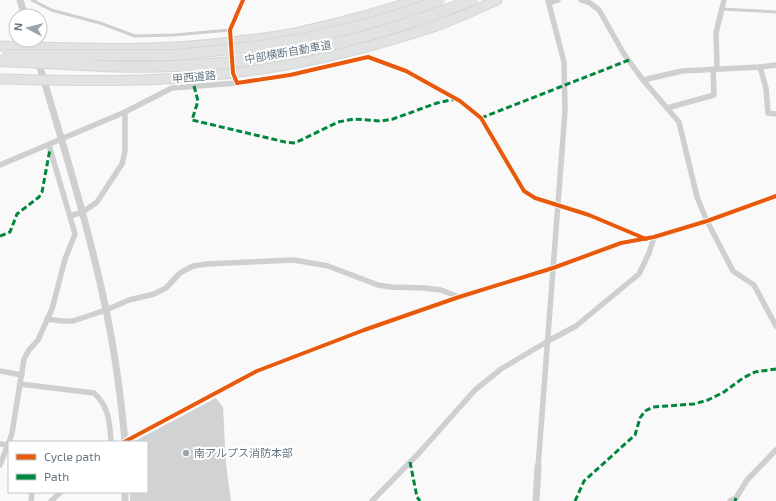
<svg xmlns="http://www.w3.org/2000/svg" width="776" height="501" font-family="'Exo 2','Noto Sans JP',sans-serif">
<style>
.building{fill:#d0d2d3}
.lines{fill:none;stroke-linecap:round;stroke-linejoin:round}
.trunk-casing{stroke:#d5d6d6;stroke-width:11}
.service{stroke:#cecfd0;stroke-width:3}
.minor{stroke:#cecfd0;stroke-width:5.5}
.tertiary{stroke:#cecfd0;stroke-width:7}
.trunk{stroke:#e1e2e2;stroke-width:9}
.motorway-bridge-casing{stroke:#d5d6d6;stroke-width:12;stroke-linecap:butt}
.motorway-bridge{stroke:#e1e2e2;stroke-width:10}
.quiet{stroke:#00873e;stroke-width:3;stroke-dasharray:6 3;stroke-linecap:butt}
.cycleway-casing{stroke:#fff;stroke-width:6}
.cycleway{stroke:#e8590c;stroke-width:4}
.poi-dot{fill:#99a4ac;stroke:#fff;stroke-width:1.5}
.labels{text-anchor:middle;stroke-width:4;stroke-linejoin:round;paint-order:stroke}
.street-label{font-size:11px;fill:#657683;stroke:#fff}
.poi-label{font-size:11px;fill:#657683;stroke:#fff;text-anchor:start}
</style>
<rect width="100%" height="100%" fill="#f9f9f9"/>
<polygon class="building" points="216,398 223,407 226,464 231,501 130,501 130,492 147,492 147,442 133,442"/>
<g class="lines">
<g class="trunk-casing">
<g id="trunk">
<path d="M0 46C77 48 154 52 231 42 254 39 279 37 303 31 341 23 379 12 417 0"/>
<path d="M0 79C78 81 155 83 233 73 301 65 370 48 436 26 456 19 477 9 497 0"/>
</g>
</g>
<g class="service">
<polyline points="32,0 51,10 100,23 135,36 174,35 230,30"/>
<polyline points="722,9 776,12"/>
</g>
<g class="minor">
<polyline points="243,0 230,30 233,73 237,83 290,75 368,57 406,71 460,101 481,118 524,191 535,198 589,215 644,238"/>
<polyline points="581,0 590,3 599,10 624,54 643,80 679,122 697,197 707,221 733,271 754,285 776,326"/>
<polyline points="549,3 558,0"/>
<polyline points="760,67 766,88 768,113 776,114"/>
<polyline points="717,69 716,33 724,0"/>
<polyline points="643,80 682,71 760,67 776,65"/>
<polyline points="667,108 714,95 713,69"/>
<polyline points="0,165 125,112 172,88 237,83"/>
<polyline points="70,216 83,212 97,202 122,164 125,151 125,112"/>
<polyline points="47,319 61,321 73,321 106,310 129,300 154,294 166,288 180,273 193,266 207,264 294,260 328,266 378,285 391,287 424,288 441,290 459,297"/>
<polyline points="0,371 22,375"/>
<path d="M20 384 94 393C109 406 110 424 111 442"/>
<polyline points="9,442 12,433 24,359 29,350 38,340 52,309 65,259 75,234 49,145"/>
<polyline points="124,442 257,371 364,330 459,297 553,268 621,243 654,237 707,221 776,196"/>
<polyline points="0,444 8,445"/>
<polyline points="0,465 9,442"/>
<polyline points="538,467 565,111 564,62 548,0"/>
<polyline points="31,501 32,492"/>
<polyline points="51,501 61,492"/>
<polyline points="372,501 419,453 475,390 501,369 548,341 576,326 639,274 649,253 654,237"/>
<polyline points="730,501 736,498 747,480 776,450"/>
</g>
<g class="tertiary">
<polyline points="20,0 25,16"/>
<path d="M32 40C58 129 87 218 106 310 115 353 121 398 125 442"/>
<polyline points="125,492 125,501"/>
<polyline points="536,501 538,467"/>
</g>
<use href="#trunk" class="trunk"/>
<g class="motorway-bridge-casing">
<g id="motorway-bridge">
<polyline points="7,55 176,55 261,46 306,38 355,27 404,13 440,0"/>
<path d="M0 61C58 63 117 69 176 66 237 64 299 55 358 38 397 28 435 14 473 0"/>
</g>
</g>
<use href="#motorway-bridge" class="motorway-bridge"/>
<g class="quiet">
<polyline points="194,86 198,101 192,120 285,142 295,143 338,122 354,119 381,121 393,119 437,103 456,99"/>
<polyline points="481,118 629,60"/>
<polyline points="0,236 10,232 17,214 39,197 42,192 50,149"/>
<polyline points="410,462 417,497 420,501"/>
<polyline points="575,501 584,481 635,435 640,418 645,411 653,407 694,404 708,400 724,392 743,378 755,372 776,369"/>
<polyline points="735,501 736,498"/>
</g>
<g class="cycleway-casing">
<g id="cycleway">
<polyline points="243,0 230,30 233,73 237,83 290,75 368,57 406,71 460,101 481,118 524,191 535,198 589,215 646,239"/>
<polyline points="124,442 257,371 364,330 459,297 553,268 621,243 654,237 707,221 776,196"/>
</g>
</g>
<use href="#cycleway" class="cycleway"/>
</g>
<circle class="poi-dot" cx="186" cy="453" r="4"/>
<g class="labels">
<g class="street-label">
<text transform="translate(288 52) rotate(-10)" y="4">中部横断自動車道</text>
<text transform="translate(194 77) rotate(-5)" y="4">甲西道路</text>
</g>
<g class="poi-label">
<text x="194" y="457">南アルプス消防本部</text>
</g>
</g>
<rect x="8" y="441" width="140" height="52" fill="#ffffff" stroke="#c1c8cd"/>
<rect x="16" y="454" width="20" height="6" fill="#e8590c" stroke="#c1c8cd"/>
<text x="44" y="461" font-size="12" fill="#657683">Cycle path</text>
<rect x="16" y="474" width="20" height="6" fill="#00873e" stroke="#c1c8cd"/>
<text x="44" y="481" font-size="12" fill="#657683">Path</text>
<g transform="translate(28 28) rotate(277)"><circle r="19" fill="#ffffff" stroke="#c1c8cd"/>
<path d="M0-3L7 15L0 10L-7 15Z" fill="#99a4ac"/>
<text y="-6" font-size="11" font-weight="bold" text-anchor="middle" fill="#657683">N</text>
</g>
</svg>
